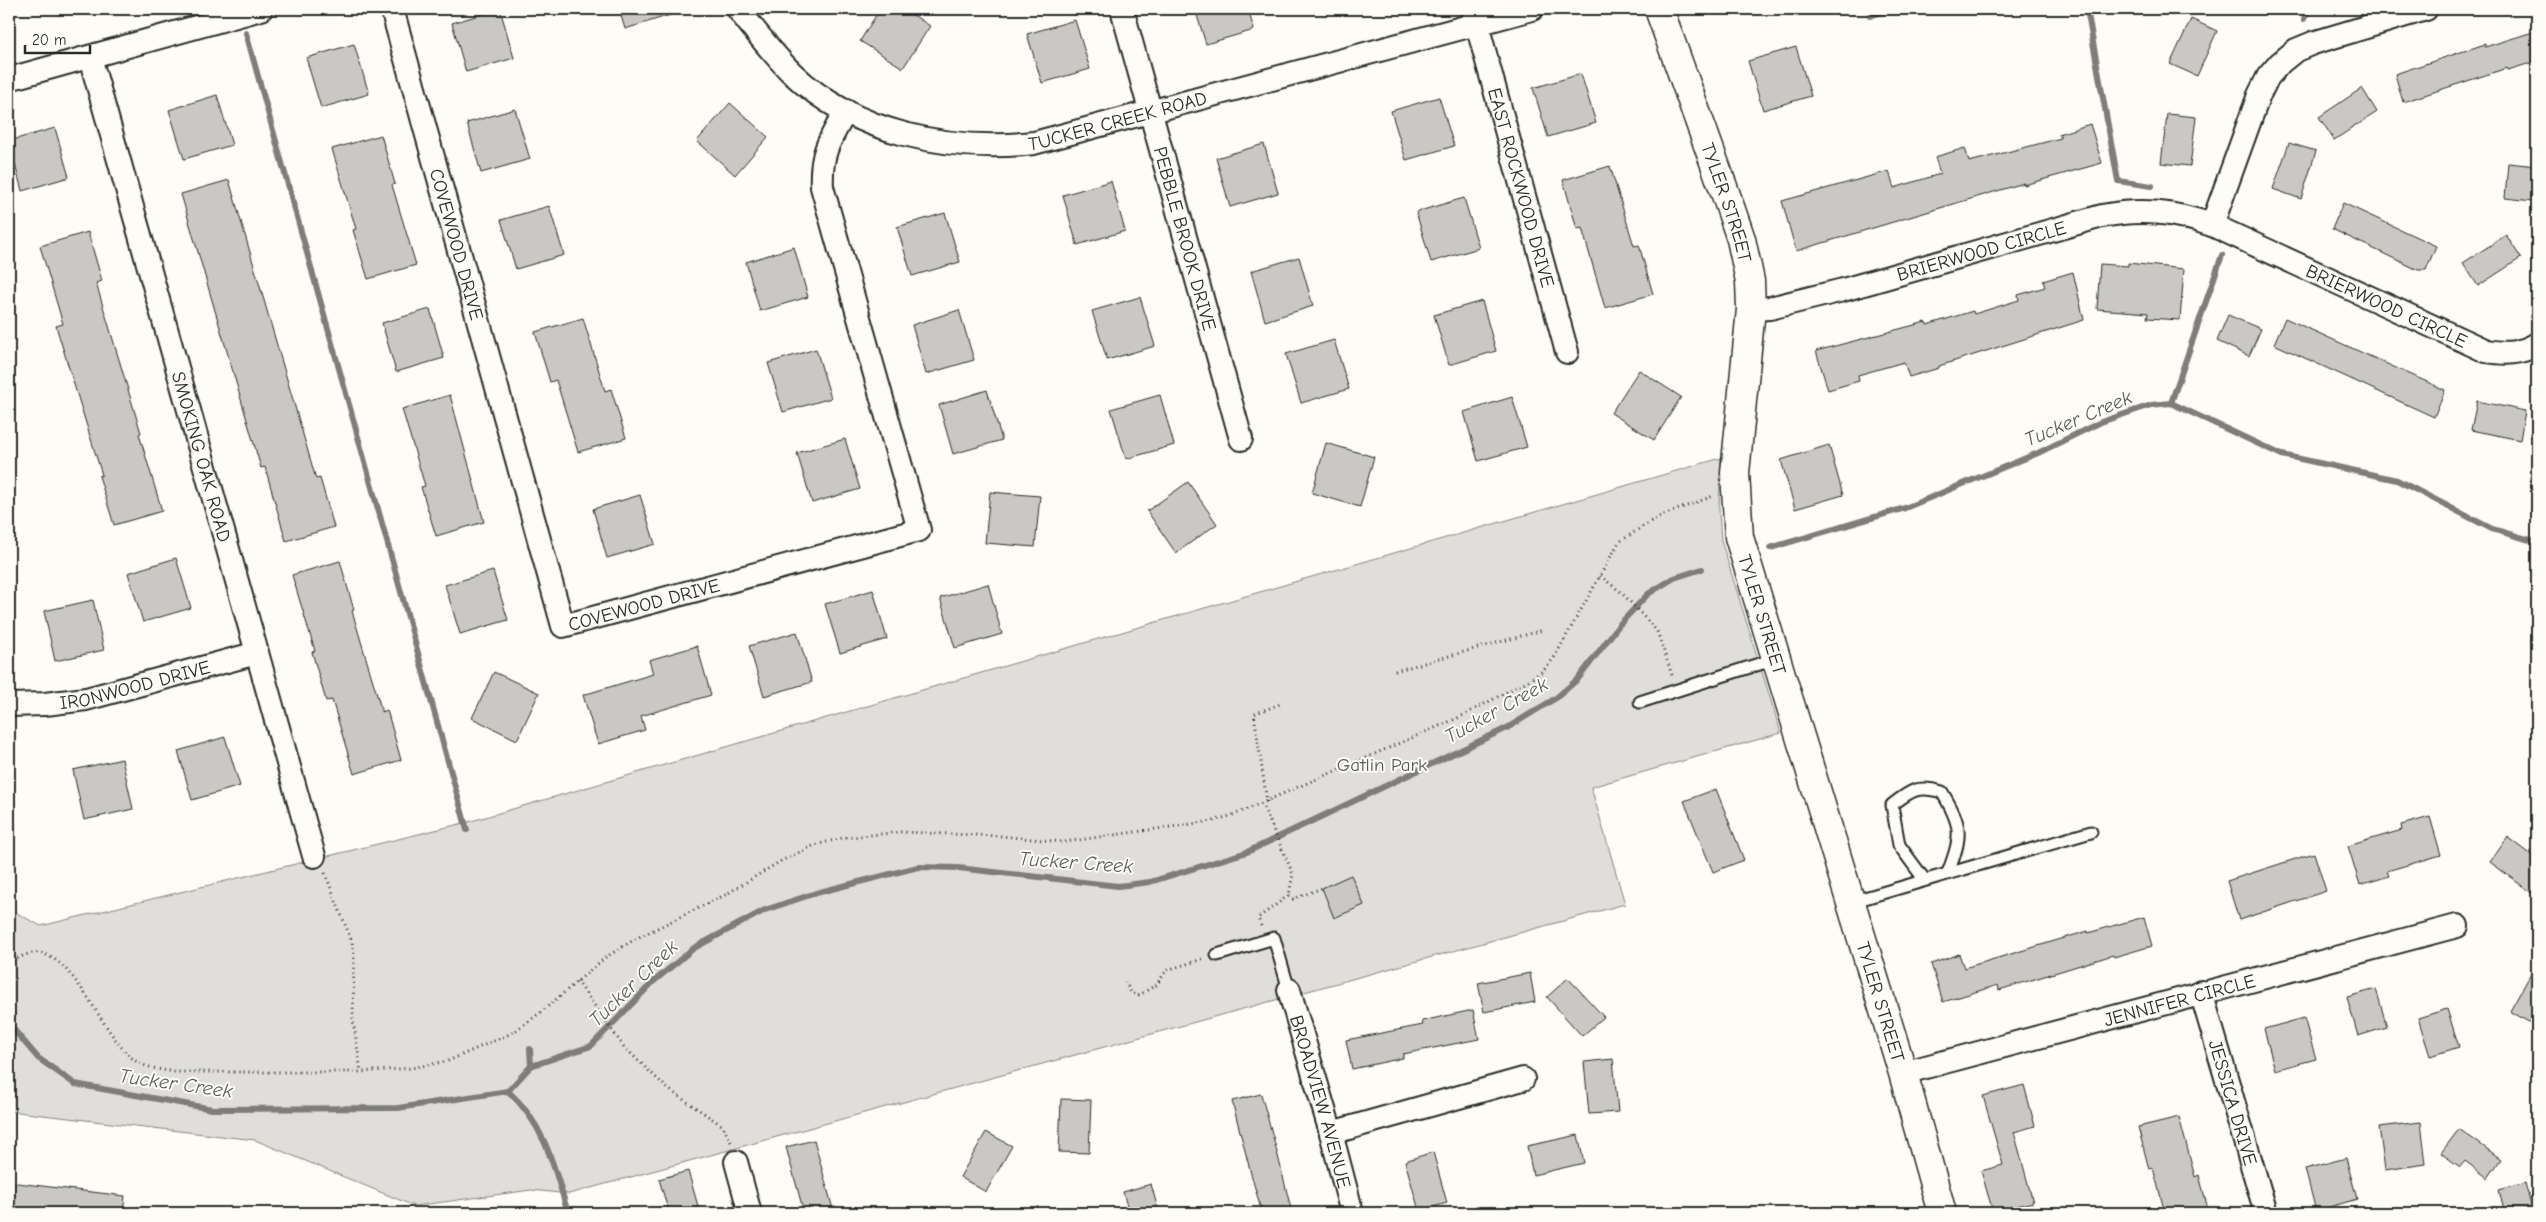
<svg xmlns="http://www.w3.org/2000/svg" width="2546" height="1222" font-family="'Comic Neue',sans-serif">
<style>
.green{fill:#dfdeda;stroke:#858482}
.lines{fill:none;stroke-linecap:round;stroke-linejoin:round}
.stream{stroke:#7e7d7b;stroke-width:6}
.building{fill:#c9c8c4;stroke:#2b2b2b}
.service-casing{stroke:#2b2b2b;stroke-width:15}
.minor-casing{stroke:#2b2b2b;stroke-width:26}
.tertiary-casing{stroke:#2b2b2b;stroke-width:31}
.path{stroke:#2b2b2b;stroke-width:3;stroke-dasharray:1 4;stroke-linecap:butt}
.service{stroke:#fdfcf7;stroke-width:11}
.minor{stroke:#fdfcf7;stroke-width:22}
.tertiary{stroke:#fdfcf7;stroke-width:28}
.labels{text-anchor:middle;stroke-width:4;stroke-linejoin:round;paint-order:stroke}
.street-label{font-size:19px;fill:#2b2b2b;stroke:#fdfcf7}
.park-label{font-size:19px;fill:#585857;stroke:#fdfcf7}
.water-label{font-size:20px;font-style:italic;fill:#5b5b5a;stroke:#fdfcf7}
</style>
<rect width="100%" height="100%" fill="#fdfcf7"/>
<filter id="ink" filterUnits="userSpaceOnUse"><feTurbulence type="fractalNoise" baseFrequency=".02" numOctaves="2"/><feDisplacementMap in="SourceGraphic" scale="10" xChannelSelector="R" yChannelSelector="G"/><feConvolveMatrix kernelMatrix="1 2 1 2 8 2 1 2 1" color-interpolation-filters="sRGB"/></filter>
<g filter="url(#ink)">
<polygon class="green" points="1721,458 1719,509 1721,540 1781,733 1591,787 1625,904 569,1194 531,1190 414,1206 255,1140 9,1111 9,909 41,926 468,822"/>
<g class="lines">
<g class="stream">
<polyline points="2087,9 2118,181 2152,186"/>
<polyline points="1870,16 1892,9"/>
<polyline points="2304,19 2308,9"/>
<polyline points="246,33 467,830"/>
<polyline points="2171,403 2222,255"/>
<polyline points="1770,548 1905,508 2038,453 2101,422 2151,405 2171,403 2282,455 2397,480 2492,529 2537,542"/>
<polyline points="9,1024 38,1058 75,1084 212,1109 398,1108 508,1091 531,1066 591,1046 653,982 694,948 765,910 816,893 918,867 958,868 1118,886 1150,882 1247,852 1507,728 1556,698 1578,679 1619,625 1648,594 1674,578 1702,569"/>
<polyline points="530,1049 531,1066"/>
<path d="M508 1091C545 1125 554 1166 568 1213"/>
</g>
</g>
<g class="building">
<polygon points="500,9 514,58 466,72 452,23"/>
<polygon points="619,9 676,9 677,13 625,29"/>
<polygon points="880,9 904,9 930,26 903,68 860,41"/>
<polygon points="1195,9 1248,9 1254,30 1206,44"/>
<polygon points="2191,19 2217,31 2197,76 2170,64"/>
<polygon points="1075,20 1090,69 1042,83 1027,34"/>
<polygon points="2533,32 2537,45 2537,61 2508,70 2507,68 2403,102 2395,74 2485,44 2485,47"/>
<polygon points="354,44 369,94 321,108 306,58"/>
<polygon points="1796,47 1811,96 1763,110 1748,61"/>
<polygon points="1581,74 1596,123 1548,137 1533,88"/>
<polygon points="2362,88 2377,112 2334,140 2319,117"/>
<polygon points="217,95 232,145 184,159 169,110"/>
<polygon points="1439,97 1454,146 1406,160 1391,111"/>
<polygon points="730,103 768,137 735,175 697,141"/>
<polygon points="515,109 530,159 481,173 467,123"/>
<polygon points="2167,114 2196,117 2190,166 2161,163"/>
<polygon points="2090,124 2102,163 2024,185 2024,183 1796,251 1782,201 1889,171 1894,188 1940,174 1935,157 1965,148 1969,162 2061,138 2059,134"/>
<polygon points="55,128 69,177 22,191 9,141"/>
<polygon points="381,135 395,184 392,185 416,265 368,279 353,230 356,229 332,149"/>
<polygon points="2289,143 2316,151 2301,199 2273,189"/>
<polygon points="1264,144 1278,193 1230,207 1216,158"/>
<polygon points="2508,163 2537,166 2533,201 2505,198"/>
<polygon points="1610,166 1634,246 1639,245 1653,294 1605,308 1582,228 1577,229 1563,180"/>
<polygon points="229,180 316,479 320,478 334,527 286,541 265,467 261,468 181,194"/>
<polygon points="1111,181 1125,231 1077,245 1063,195"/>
<polygon points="1464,198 1479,248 1431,262 1416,212"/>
<polygon points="2343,203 2436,246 2426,270 2418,270 2332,229"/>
<polygon points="549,206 564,255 516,269 501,220"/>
<polygon points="945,213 960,262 912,276 897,227"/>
<polygon points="88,232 102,281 96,283 141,433 139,434 162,511 114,525 99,476 102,475 56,326 63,324 40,246"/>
<polygon points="2506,235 2521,258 2478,286 2463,263"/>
<polygon points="794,247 808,297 760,311 746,262"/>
<polygon points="1299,257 1313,306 1265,321 1251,271"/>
<polygon points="2128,263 2184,269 2180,320 2147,318 2148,313 2097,309 2100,264 2128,266"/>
<polygon points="2073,272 2084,320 1939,366 1939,368 1909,377 1904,362 1858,375 1859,381 1828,390 1816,351 1926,322 1927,325 1973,311 1974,314 2019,300 2018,295 2045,287 2043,281"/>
<polygon points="1140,297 1155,346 1107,360 1092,311"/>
<polygon points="1482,301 1496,351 1449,365 1434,315"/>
<polygon points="430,309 444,358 396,372 382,323"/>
<polygon points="959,310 974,360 926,374 912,325"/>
<polygon points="2228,315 2261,329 2249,356 2217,341"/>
<polygon points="583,318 605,391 611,389 626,438 578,452 556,380 550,382 535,332"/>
<polygon points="2285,318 2445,390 2434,417 2274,344"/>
<polygon points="1334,340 1349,389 1301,403 1286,354"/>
<polygon points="816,349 831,398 783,412 768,363"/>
<polygon points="1639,370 1681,397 1654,440 1611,413"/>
<polygon points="987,390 1002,440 953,454 939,405"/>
<polygon points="450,395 484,522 436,536 421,487 425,486 402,409"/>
<polygon points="1160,395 1174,445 1126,459 1111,409"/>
<polygon points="1512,397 1527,447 1478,461 1464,412"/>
<polygon points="2477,401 2525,411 2520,440 2471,430"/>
<polygon points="845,439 860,489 812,503 797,453"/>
<polygon points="1326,443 1374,457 1360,507 1312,493"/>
<polygon points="1829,445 1843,495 1795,509 1781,460"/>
<polygon points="1188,482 1217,524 1176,553 1147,511"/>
<polygon points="990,492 1040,496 1035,547 985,543"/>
<polygon points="640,495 655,544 607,558 593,509"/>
<polygon points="176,558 191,608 143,622 128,573"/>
<polygon points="340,561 354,610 352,611 382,712 387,710 401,760 354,774 332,700 326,701 312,652 315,651 292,575"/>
<polygon points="493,571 508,620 460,634 445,585"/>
<polygon points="988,584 1002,634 955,648 940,598"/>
<polygon points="873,590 887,639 840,653 825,604"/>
<polygon points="93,600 104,650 55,661 44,611"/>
<polygon points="797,632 812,682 764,696 749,646"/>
<polygon points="697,646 711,695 641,716 645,730 598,744 583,695 653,674 649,660"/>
<polygon points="494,672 539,693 517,740 472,718"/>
<polygon points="225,737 240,786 192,800 178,751"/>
<polygon points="122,759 133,809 84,820 73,770"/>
<polygon points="1716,789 1744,860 1713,872 1684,801"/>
<polygon points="2430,817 2441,855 2387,871 2389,876 2360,885 2348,846 2402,830 2401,825"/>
<polygon points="2508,837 2537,859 2537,897 2490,862"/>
<polygon points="2314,853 2326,891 2239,920 2227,881"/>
<polygon points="1351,875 1364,905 1334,918 1322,888"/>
<polygon points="2144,917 2152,946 2114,957 2113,955 1999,990 1998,985 1943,1002 1931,964 1959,954 1964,968 2088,931 2088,933"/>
<polygon points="2537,963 2537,1027 2510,1011"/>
<polygon points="1530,973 1535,1002 1484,1012 1478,983"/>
<polygon points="1568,978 1604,1017 1582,1036 1547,997"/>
<polygon points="2376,989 2387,1027 2358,1036 2347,997"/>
<polygon points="2447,1009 2459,1047 2430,1056 2418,1018"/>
<polygon points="1473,1010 1479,1039 1403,1054 1403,1058 1352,1069 1346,1040 1423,1025 1422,1021"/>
<polygon points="2304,1018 2316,1059 2275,1070 2264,1029"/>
<polygon points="1613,1059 1618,1112 1589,1114 1584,1062"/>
<polygon points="2024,1085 2035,1126 2014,1132 2033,1202 1993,1212 1981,1171 2003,1165 1983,1096"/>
<polygon points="1261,1094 1275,1144 1292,1213 1262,1213 1250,1170 1232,1101"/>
<polygon points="1061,1099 1091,1100 1089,1153 1059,1152"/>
<polygon points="2179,1117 2195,1177 2199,1175 2209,1213 2165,1213 2153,1168 2149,1169 2138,1127"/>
<polygon points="2421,1122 2426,1164 2385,1170 2379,1127"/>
<polygon points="2459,1129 2501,1159 2488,1178 2465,1161 2460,1167 2441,1153"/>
<polygon points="986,1132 1012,1146 986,1192 960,1177"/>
<polygon points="1578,1135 1584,1163 1533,1175 1527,1146"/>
<polygon points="814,1140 834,1213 804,1213 786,1147"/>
<polygon points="1433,1152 1447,1203 1419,1211 1405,1161"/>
<polygon points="2346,1158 2357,1199 2316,1211 2305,1169"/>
<polygon points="688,1171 700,1213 669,1213 659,1179"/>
<polygon points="9,1182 125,1196 123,1213 9,1212"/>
<polygon points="2525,1183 2533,1213 2505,1213 2499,1190"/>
<polygon points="1151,1184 1159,1213 1129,1213 1123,1192"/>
</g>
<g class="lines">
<g class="service-casing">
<g id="service">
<polyline points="1640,702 1775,659"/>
<path d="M1924 879 1899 845 1892 805C1911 790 1918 785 1942 792 1963 827 1962 835 1948 873"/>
<polyline points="1851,902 2091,832"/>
<polyline points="1217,955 1274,938 1289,990"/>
</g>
</g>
<g class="minor-casing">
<g id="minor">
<path id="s1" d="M392 9 563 626 919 530 822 187C820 153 830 139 846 111"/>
<path id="s2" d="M738 9C755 31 772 53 792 73 855 134 950 152 1034 143L1532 9"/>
<path id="s3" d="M1122 9 1241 439"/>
<path id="s4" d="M1473 10 1567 352"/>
<path id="s5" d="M90 57 314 856"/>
<polyline points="9,79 261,9"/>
<polyline points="2212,225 2259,95 2268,77 2280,63 2296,50 2313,43 2426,9"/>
<path id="s6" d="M1751 309 1770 308 1843 290 2102 216C2142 208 2174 212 2212 225L2486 351C2506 354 2520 354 2537 344"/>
<path id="s7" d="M9 705 45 704 86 699 257 653"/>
<path id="s8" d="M1289 990 1331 1133 1352 1213"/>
<path id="s9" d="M2201 992 2266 1213"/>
<path id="s10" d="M1903 1073 2457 926"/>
<polyline points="1331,1133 1523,1079"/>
<polyline points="736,1162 750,1213"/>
</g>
</g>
<g class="tertiary-casing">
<g id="tertiary">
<path id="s11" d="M1659 9 1727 198 1741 239 1750 281 1751 309 1735 473 1739 537 1903 1073 1942 1213"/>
</g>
</g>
<g class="path">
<polyline points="1600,576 1621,592 1657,631 1672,675"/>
<polyline points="1395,671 1543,630"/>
<polyline points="1267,802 1254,714 1280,704"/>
<polyline points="325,873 352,942 354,955 353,1019 361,1072"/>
<polyline points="1289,895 1293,899 1322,888"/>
<polyline points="1261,926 1258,918 1289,895 1293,874 1262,804"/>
<path d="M9 964C19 957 31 950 44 954 78 965 103 1034 133 1059 144 1068 160 1069 173 1072H361L412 1068 448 1061 512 1033 540 1013 606 957 637 938 725 895 781 861 815 845 842 838 901 832 1000 836 1064 842 1213 821 1236 814 1460 717 1529 680 1543 671 1554 658 1619 542 1656 518 1713 496"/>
<polyline points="577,981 624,1047 668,1089 723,1126 731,1142"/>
<polyline points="1125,982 1132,994 1139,995 1156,985 1167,970 1203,959"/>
</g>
<use href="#service" class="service"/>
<use href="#minor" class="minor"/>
<use href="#tertiary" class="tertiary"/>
</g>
</g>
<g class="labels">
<g class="street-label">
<text dy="7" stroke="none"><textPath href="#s2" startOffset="430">TUCKER CREEK ROAD</textPath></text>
<text dy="7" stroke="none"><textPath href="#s4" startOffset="184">EAST ROCKWOOD DRIVE</textPath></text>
<text dy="7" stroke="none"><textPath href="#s11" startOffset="205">TYLER STREET</textPath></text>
<text dy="7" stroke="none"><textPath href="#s3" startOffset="238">PEBBLE BROOK DRIVE</textPath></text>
<text dy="7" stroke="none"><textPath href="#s1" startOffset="244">COVEWOOD DRIVE</textPath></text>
<text dy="7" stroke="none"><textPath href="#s6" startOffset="238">BRIERWOOD CIRCLE</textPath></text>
<text dy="7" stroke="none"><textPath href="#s6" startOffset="668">BRIERWOOD CIRCLE</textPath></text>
<text dy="7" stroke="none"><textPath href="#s5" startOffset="415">SMOKING OAK ROAD</textPath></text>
<text dy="7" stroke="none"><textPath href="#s1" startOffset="724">COVEWOOD DRIVE</textPath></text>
<text dy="7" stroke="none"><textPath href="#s11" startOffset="625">TYLER STREET</textPath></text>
<text dy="7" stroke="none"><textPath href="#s7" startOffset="128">IRONWOOD DRIVE</textPath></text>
<text dy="7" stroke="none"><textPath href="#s10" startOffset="286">JENNIFER CIRCLE</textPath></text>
<text dy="7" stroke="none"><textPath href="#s11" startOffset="1030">TYLER STREET</textPath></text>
<text dy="7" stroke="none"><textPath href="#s8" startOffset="116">BROADVIEW AVENUE</textPath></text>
<text dy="7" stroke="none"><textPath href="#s9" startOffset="115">JESSICA DRIVE</textPath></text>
</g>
<g class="park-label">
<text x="1382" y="771">Gatlin Park</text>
</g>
<g class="water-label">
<text transform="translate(2078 418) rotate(-23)" y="7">Tucker Creek</text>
<text transform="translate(1496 710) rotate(-29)" y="7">Tucker Creek</text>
<text transform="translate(1076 862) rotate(4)" y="7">Tucker Creek</text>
<text transform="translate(633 983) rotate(-44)" y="7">Tucker Creek</text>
<text transform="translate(176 1083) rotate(8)" y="7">Tucker Creek</text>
</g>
</g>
<rect width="2546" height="1222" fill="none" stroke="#fdfcf7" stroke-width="30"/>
<rect x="15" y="15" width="2516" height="1192" fill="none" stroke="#2b2b2b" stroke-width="2" filter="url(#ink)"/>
<path d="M25 45v8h65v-8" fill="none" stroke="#2b2b2b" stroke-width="2.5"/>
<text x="32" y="45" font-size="15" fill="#2b2b2b" stroke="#fdfcf7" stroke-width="4" paint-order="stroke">20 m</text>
</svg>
